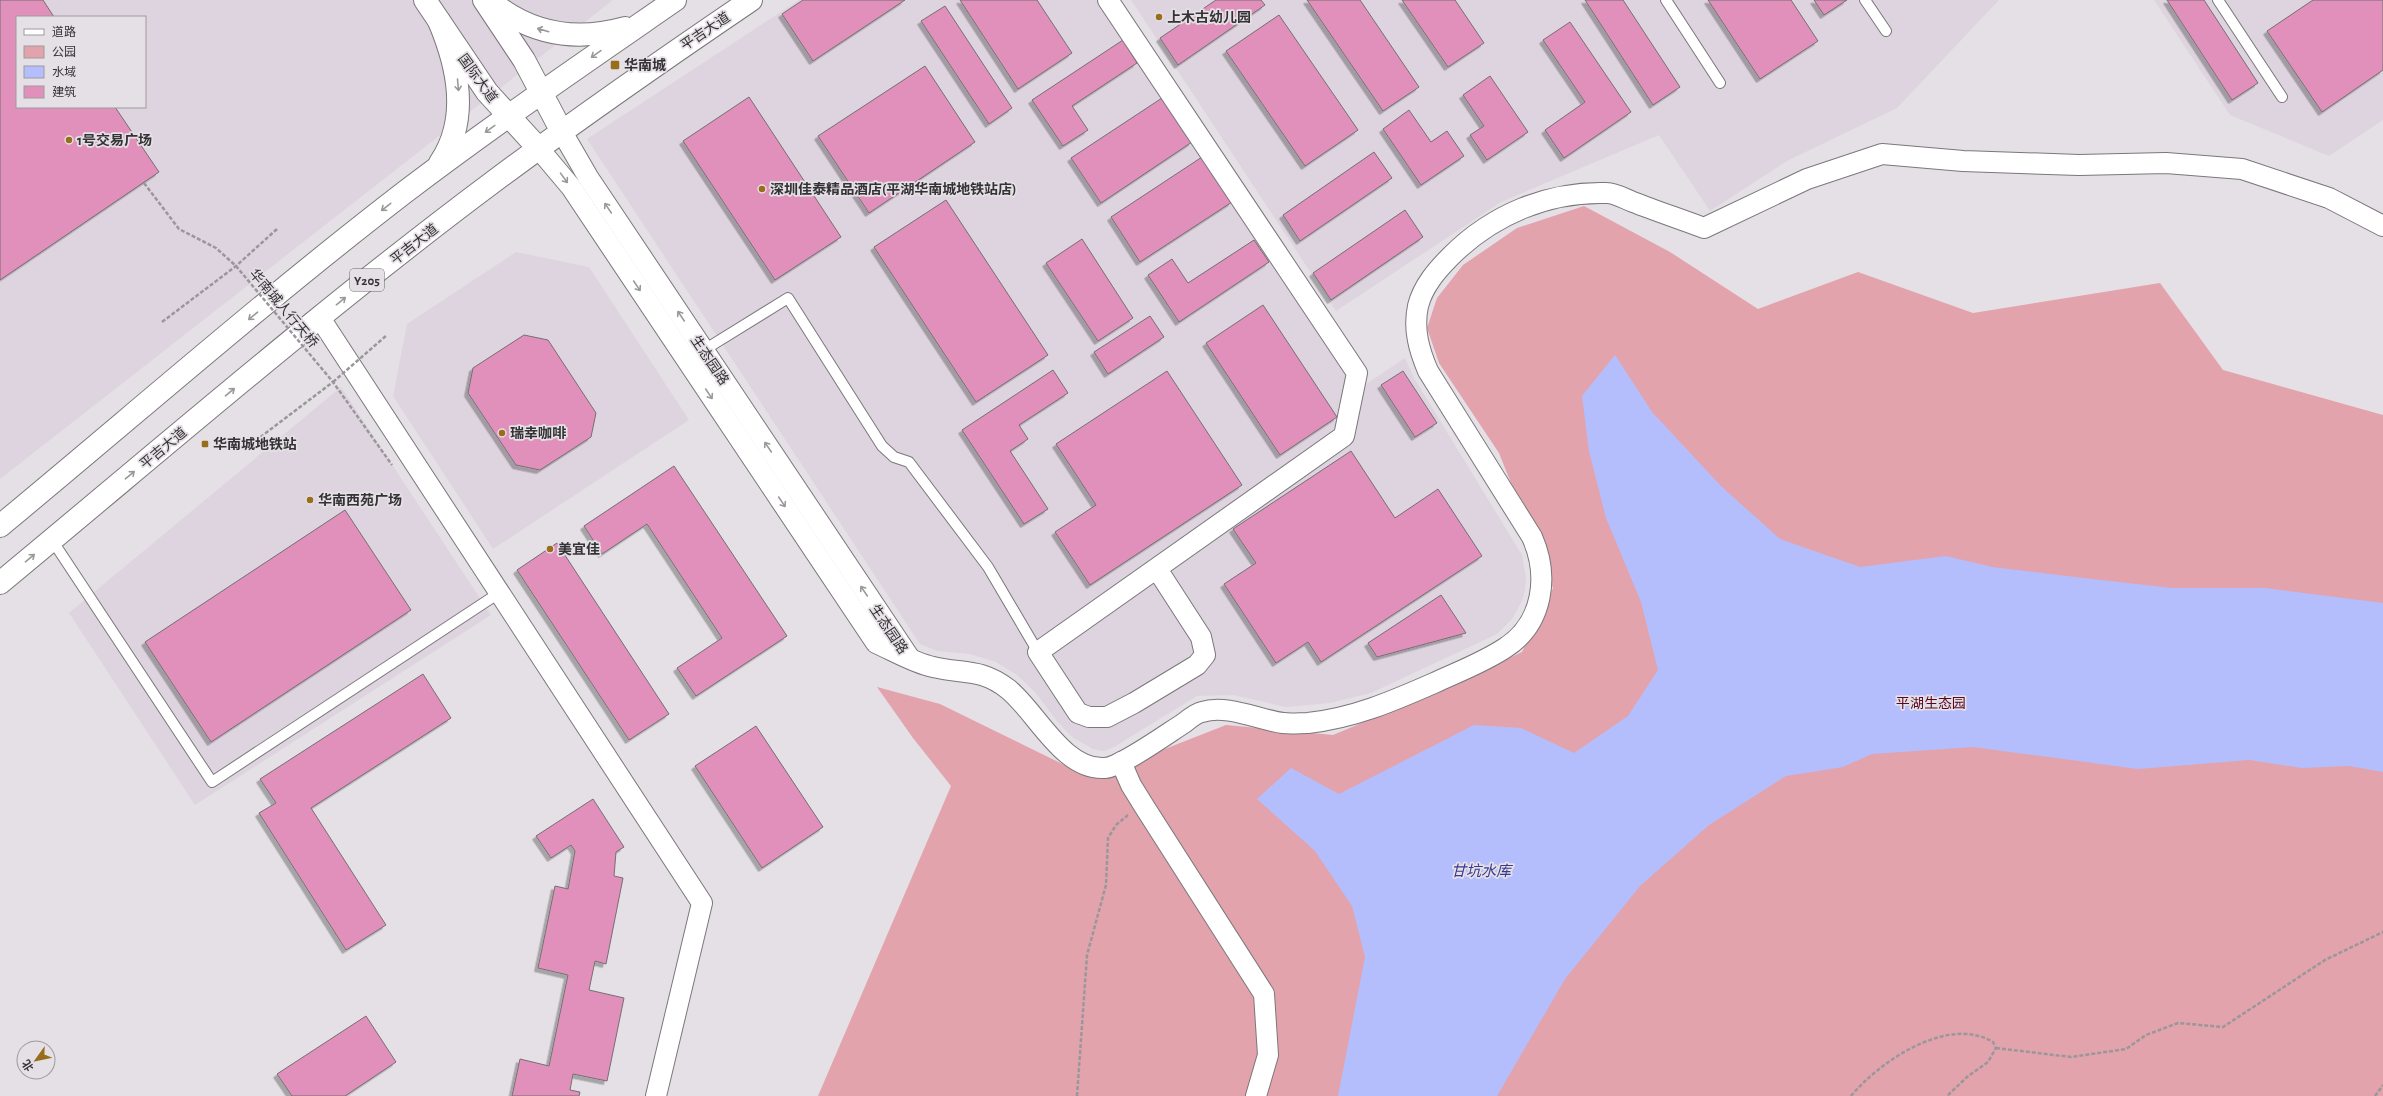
<svg xmlns="http://www.w3.org/2000/svg" width="2383" height="1096" font-family="'Alegreya Sans','Noto Sans SC',sans-serif">
<style>
.built{fill:#ded4df;fill-rule:evenodd}
.green{fill:#e2a3ac}
.water{fill:#b5befc}
.building{fill:#e090ba;stroke:#756f72;filter:url(#shadow)}
.lines{fill:none;stroke-linecap:round;stroke-linejoin:round}
.service-casing{stroke:#7b777b;stroke-width:12}
.minor-casing{stroke:#7b777b;stroke-width:22}
.tertiary-casing{stroke:#7b777b;stroke-width:24}
.primary-casing{stroke:#7b777b;stroke-width:24}
.path{stroke:#9a979b;stroke-width:2.5;stroke-dasharray:4 2;stroke-linecap:butt}
.service{stroke:#fff;stroke-width:10}
.minor{stroke:#fff;stroke-width:20}
.tertiary{stroke:#fff;stroke-width:22}
.primary{stroke:#fff;stroke-width:22}
.path-bridge{stroke:#9a979b;stroke-width:2.5;stroke-dasharray:4 2;stroke-linecap:butt}
.oneway{stroke:#9a989a}
.poi-dot{fill:#986d1b;stroke:#e4e0e5;stroke-width:1.5}
.labels{text-anchor:middle;stroke-width:3.5;stroke-linejoin:round;paint-order:stroke}
.shield{fill:#e4e0e5;stroke:#696669;stroke-width:1}
.shield-label{font-size:13px;font-weight:bold;fill:#343234}
.poi-label{font-size:14px;font-weight:bold;fill:#343234;stroke:#e4e0e5;text-anchor:start}
.street-label{font-size:14px;fill:#343234;stroke:#e4e0e5}
.park-label{font-size:14px;fill:#580621;stroke:#e4e0e5}
.water-label{font-size:15px;font-style:italic;fill:#3a3991;stroke:#e4e0e5}
</style>
<defs>
<filter id="shadow"><feDropShadow dx="-3.5" dy="3.5" stdDeviation="0" flood-color="#0004"/></filter>
</defs>
<rect width="100%" height="100%" fill="#e4e0e5"/>
<g class="built">
<path d="M0 0H613L0 479ZM17 17H145V107H17Z"/>
<polygon points="799,0 1100,0 1357,390 1405,358 1414,378 1522,555 1526,578 1525,590 1522,601 1512,619 1497,634 1371,693 1330,703 1286,707 1233,695 1197,696 1114,747 1104,751 1093,749 1072,737 1056,720 1035,692 1017,675 996,662 970,654 937,651 920,644 587,139"/>
<polygon points="1131,0 1999,0 1897,108 1787,161 1710,211 1659,135 1501,202 1336,311"/>
<polygon points="2154,0 2383,0 2383,120 2329,156 2230,115"/>
<polygon points="516,252 589,267 689,420 493,549 393,396 407,324"/>
<polygon points="341,387 491,615 195,805 69,613"/>
</g>
<polygon class="green" points="1584,206 1670,252 1758,309 1858,272 1973,313 2160,283 2223,370 2383,415 2383,1096 818,1096 951,786 913,738 877,687 940,704 1091,778 1226,725 1333,735 1462,681 1522,652 1553,588 1499,453 1439,363 1427,328 1437,298 1463,265 1517,228"/>
<polygon class="water" points="1615,355 1652,412 1721,486 1780,539 1860,567 1946,556 1992,567 2092,579 2172,588 2265,588 2383,603 2383,772 2349,766 2302,768 2249,760 2138,769 1973,747 1872,754 1843,767 1786,776 1709,825 1640,886 1565,979 1497,1096 1338,1096 1365,957 1352,906 1315,851 1257,799 1291,768 1339,794 1474,725 1521,728 1574,753 1628,716 1658,670 1641,602 1606,518 1589,451 1582,396"/>
<g class="building">
<polygon points="0,0 43,0 54,17 17,17 17,107 115,107 159,172 0,280"/>
<polygon points="803,0 905,0 813,61 782,14"/>
<polygon points="960,0 1037,0 1072,53 1018,89"/>
<polygon points="1216,0 1261,0 1265,5 1178,65 1160,38"/>
<polygon points="1307,0 1360,0 1419,87 1383,111"/>
<polygon points="1402,0 1455,0 1484,43 1448,67"/>
<polygon points="1585,0 1623,0 1680,87 1653,105"/>
<polygon points="1708,0 1791,0 1818,41 1760,79"/>
<polygon points="1814,0 1847,0 1824,15"/>
<polygon points="2167,0 2204,0 2258,83 2232,100"/>
<polygon points="2313,0 2383,0 2383,70 2322,112 2267,31"/>
<polygon points="945,6 1012,108 989,124 921,21"/>
<polygon points="1279,15 1358,130 1305,166 1226,51"/>
<polygon points="1570,22 1631,112 1564,158 1545,130 1585,102 1543,40"/>
<polygon points="1123,40 1137,63 1072,106 1088,130 1063,146 1032,100"/>
<polygon points="925,66 975,142 869,213 818,136"/>
<polygon points="1490,76 1528,132 1487,160 1470,135 1484,126 1463,95"/>
<polygon points="749,97 841,237 775,280 683,141"/>
<polygon points="1162,98 1192,142 1101,203 1071,158"/>
<polygon points="1409,110 1431,142 1447,131 1464,156 1421,185 1383,129"/>
<polygon points="1374,152 1392,178 1300,241 1283,215"/>
<polygon points="1202,157 1232,202 1140,262 1111,217"/>
<polygon points="946,200 1048,355 976,402 874,247"/>
<polygon points="1405,210 1423,237 1331,300 1313,273"/>
<polygon points="1082,239 1133,318 1098,341 1046,263"/>
<polygon points="1254,240 1269,262 1179,322 1148,275 1172,259 1188,283"/>
<polygon points="1263,305 1337,417 1280,455 1206,343"/>
<polygon points="1150,316 1164,337 1108,374 1094,352"/>
<polygon points="524,335 548,340 596,413 591,437 540,470 516,465 468,393 473,368"/>
<polygon points="1053,370 1068,393 1019,425 1028,439 1010,451 1048,509 1024,524 962,430"/>
<polygon points="1167,371 1242,485 1090,585 1055,532 1096,505 1056,444"/>
<polygon points="1403,371 1437,423 1415,437 1381,385"/>
<polygon points="1351,451 1395,518 1438,489 1482,556 1321,662 1308,642 1276,663 1224,584 1256,563 1233,529"/>
<polygon points="674,466 787,636 696,696 677,668 722,638 647,524 602,554 584,526"/>
<polygon points="345,510 411,610 211,742 145,642"/>
<polygon points="557,543 669,714 629,740 517,570"/>
<polygon points="1441,595 1466,633 1377,657 1368,643"/>
<polygon points="423,674 451,718 311,808 386,925 346,950 259,813 276,803 260,779"/>
<polygon points="756,726 823,827 762,868 695,766"/>
<polygon points="593,799 624,847 616,852 614,876 623,878 606,964 595,961 589,990 624,998 607,1081 573,1074 570,1090 580,1092 579,1096 512,1096 520,1059 549,1066 568,975 538,968 555,886 568,889 575,851 571,845 551,858 536,836"/>
<polygon points="366,1016 396,1062 345,1096 292,1096 277,1074"/>
</g>
<g class="lines">
<g class="service-casing">
<g id="service">
<polyline points="1666,0 1720,83"/>
<polyline points="1865,0 1886,31"/>
<polyline points="2218,0 2282,97"/>
<polyline points="704,350 788,298 882,446 894,457 909,462 988,567 1038,652"/>
<polyline points="52,540 212,782 499,593"/>
</g>
</g>
<g class="minor-casing">
<g id="minor">
<polyline points="1108,0 1357,373 1344,436 1038,652 1078,713 1089,717 1107,717 1134,703 1197,665 1205,655 1201,637 1157,569"/>
<polyline points="562,132 588,177 909,657"/>
<path d="M539 149 571 187 876 643C894 651 914 663 933 667 963 674 981 668 1008 689 1036 711 1063 771 1105 768 1121 767 1168 733 1184 723 1189 719 1196 713 1202 712 1227 704 1259 720 1283 723 1291 724 1300 723 1308 723 1354 718 1393 701 1434 683 1458 672 1484 662 1505 648 1544 623 1549 575 1532 537L1428 371C1419 350 1413 329 1418 306 1423 286 1437 270 1451 256 1492 215 1548 191 1607 193 1615 193 1625 199 1633 202 1656 211 1680 219 1704 228L1807 179 1882 154 1963 161 2079 165 2166 163 2242 169 2329 198 2383 226"/>
<polyline points="320,318 702,903 656,1096"/>
<polyline points="1121,762 1131,785 1144,806 1264,994 1268,1055 1256,1096"/>
</g>
</g>
<g class="tertiary-casing">
<g id="tertiary">
<polyline points="425,0 487,92 539,149"/>
<polyline points="484,0 524,60 562,132"/>
</g>
</g>
<g class="primary-casing">
<g id="primary">
<path d="M489 0C529 34 575 42 625 28"/>
<path d="M439 21C458 66 470 119 440 163"/>
<path d="M0 526C134 415 266 299 405 192 493 125 584 63 675 0"/>
<path d="M0 583C163 448 323 309 493 182 578 119 664 59 751 0"/>
</g>
</g>
<g class="path">
<polyline points="162,322 236,266 277,229"/>
<polyline points="246,448 333,382"/>
<polyline points="1996,1048 2071,1057 2126,1049 2146,1035 2178,1023 2223,1027 2325,960 2383,932"/>
<polyline points="1077,1096 1087,955 1106,885 1108,838 1116,825 1128,815"/>
<path d="M1851 1096C1880 1061 1948 1015 1993 1042L1996 1048 1988 1062 1967 1077 1947 1096"/>
<polyline points="2375,1096 2383,1085"/>
</g>
<use href="#service" class="service"/>
<use href="#minor" class="minor"/>
<use href="#tertiary" class="tertiary"/>
<use href="#primary" class="primary"/>
<g class="path-bridge">
<polyline points="144,183 179,229 216,248 236,266 333,382 392,465"/>
<polyline points="333,382 387,335"/>
</g>
</g>
<defs><path id="oneway-shaft" d="M-6 0H5M1.5-3L5.5 0L1.5 3" fill="none" stroke-width="1.6" stroke-linecap="round" stroke-linejoin="round"/></defs>
<g class="oneway">
<use href="#oneway-shaft" transform="translate(543 30) rotate(-164)"/>
<use href="#oneway-shaft" transform="translate(596 54) rotate(145)"/>
<use href="#oneway-shaft" transform="translate(458 85) rotate(85)"/>
<use href="#oneway-shaft" transform="translate(490 129) rotate(144)"/>
<use href="#oneway-shaft" transform="translate(564 178) rotate(54)"/>
<use href="#oneway-shaft" transform="translate(386 207) rotate(142)"/>
<use href="#oneway-shaft" transform="translate(608 208) rotate(-124)"/>
<use href="#oneway-shaft" transform="translate(637 286) rotate(56)"/>
<use href="#oneway-shaft" transform="translate(341 301) rotate(-39)"/>
<use href="#oneway-shaft" transform="translate(253 316) rotate(140)"/>
<use href="#oneway-shaft" transform="translate(681 316) rotate(-124)"/>
<use href="#oneway-shaft" transform="translate(230 392) rotate(-40)"/>
<use href="#oneway-shaft" transform="translate(709 394) rotate(56)"/>
<use href="#oneway-shaft" transform="translate(768 447) rotate(-124)"/>
<use href="#oneway-shaft" transform="translate(130 475) rotate(-40)"/>
<use href="#oneway-shaft" transform="translate(782 502) rotate(56)"/>
<use href="#oneway-shaft" transform="translate(30 558) rotate(-40)"/>
<use href="#oneway-shaft" transform="translate(864 591) rotate(-124)"/>
</g>
<g class="poi-dot">
<circle cx="1159" cy="17" r="4"/>
<rect x="610" y="60" width="10" height="10" rx="2"/>
<circle cx="69" cy="140" r="4"/>
<circle cx="762" cy="189" r="4"/>
<circle cx="502" cy="433" r="4"/>
<rect x="201" y="440" width="8" height="8" rx="2"/>
<circle cx="310" cy="500" r="4"/>
<circle cx="550" cy="549" r="4"/>
</g>
<g class="labels">
<rect class="shield" x="350" y="269" width="34" height="22" rx="3"/>
<g class="shield-label">
<text x="367" y="285">Y205</text>
</g>
<g class="poi-label">
<text x="1167" y="22">上木古幼儿园</text>
<text x="624" y="70">华南城</text>
<text x="77" y="145">1号交易广场</text>
<text x="770" y="194">深圳佳泰精品酒店(平湖华南城地铁站店)</text>
<text x="510" y="438">瑞幸咖啡</text>
<text x="213" y="449">华南城地铁站</text>
<text x="318" y="505">华南西苑广场</text>
<text x="558" y="554">美宜佳</text>
</g>
<g class="street-label">
<text transform="translate(705 31) rotate(-34)" y="5">平吉大道</text>
<text transform="translate(478 78) rotate(54)" y="5">国际大道</text>
<text transform="translate(414 244) rotate(-38)" y="5">平吉大道</text>
<text transform="translate(284 308) rotate(50)" y="5">华南城人行天桥</text>
<text transform="translate(710 360) rotate(56)" y="5">生态园路</text>
<text transform="translate(163 448) rotate(-40)" y="5">平吉大道</text>
<text transform="translate(889 629) rotate(56)" y="5">生态园路</text>
</g>
<g class="park-label">
<text x="1931" y="708">平湖生态园</text>
</g>
<g class="water-label">
<text x="1481" y="876">甘坑水库</text>
</g>
</g>
<rect x="16" y="16" width="130" height="92" fill="#e4e0e5" stroke="#9e9a9e"/>
<rect x="24" y="29" width="20" height="6" fill="#ffffff" stroke="#9e9a9e"/>
<text x="52" y="36" font-size="12" fill="#343234">道路</text>
<rect x="24" y="46" width="20" height="12" fill="#e2a3ac" stroke="#9e9a9e"/>
<text x="52" y="56" font-size="12" fill="#343234">公园</text>
<rect x="24" y="66" width="20" height="12" fill="#b5befc" stroke="#9e9a9e"/>
<text x="52" y="76" font-size="12" fill="#343234">水域</text>
<rect x="24" y="86" width="20" height="12" fill="#e090ba" stroke="#9e9a9e"/>
<text x="52" y="96" font-size="12" fill="#343234">建筑</text>
<g transform="translate(36 1060) rotate(237)"><circle r="19" fill="#e4e0e5" stroke="#9e9a9e"/>
<path d="M0-3L7 15L0 10L-7 15Z" fill="#986d1b"/>
<text y="-6" font-size="11" font-weight="bold" text-anchor="middle" fill="#343234">北</text>
</g>
</svg>
